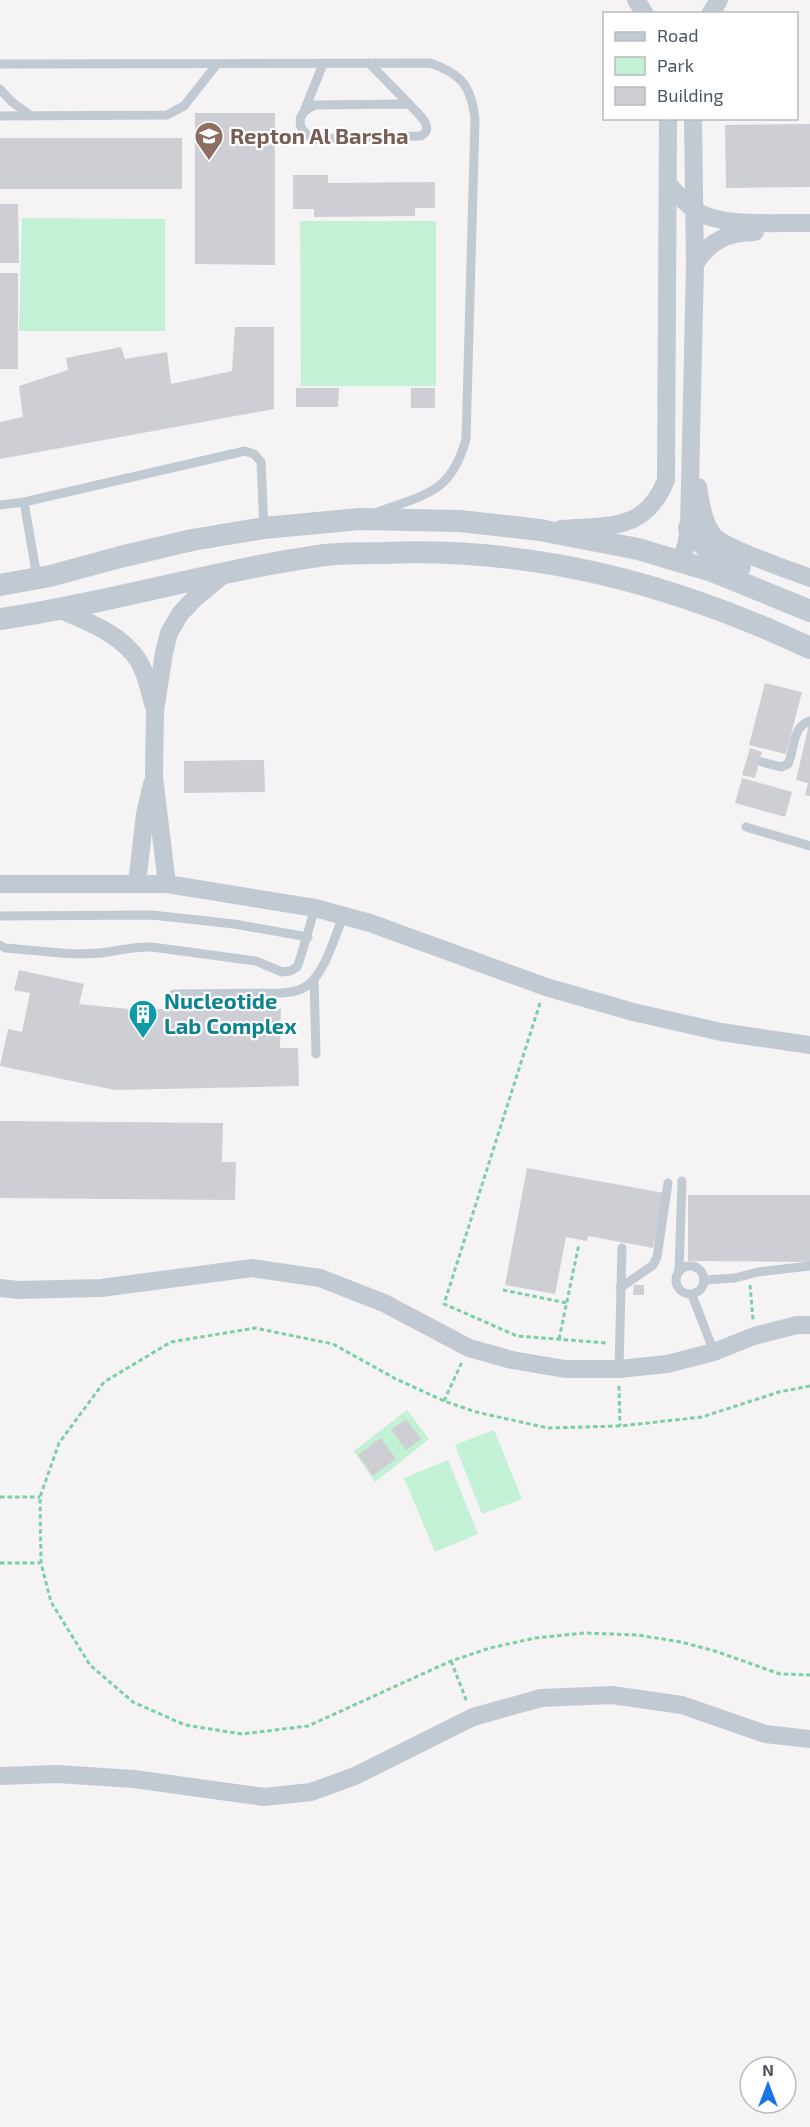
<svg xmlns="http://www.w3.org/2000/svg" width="810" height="2127" font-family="'Exo 2',sans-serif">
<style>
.green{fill:#c3f1d5}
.building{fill:#cdcfd5}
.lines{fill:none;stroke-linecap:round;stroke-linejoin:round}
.path{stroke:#7ad0a6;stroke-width:3;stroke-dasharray:4.5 3;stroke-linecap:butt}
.service{stroke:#c1cad2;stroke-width:9}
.minor{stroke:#c1cad2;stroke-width:18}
.tertiary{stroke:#c1cad2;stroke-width:22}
.labels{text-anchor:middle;stroke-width:4.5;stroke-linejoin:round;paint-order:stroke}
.education-label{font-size:22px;font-weight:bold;fill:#785e54;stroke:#fff;text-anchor:start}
.culture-label{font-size:22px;font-weight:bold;fill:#0d838f;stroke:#fff;text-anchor:start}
</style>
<rect width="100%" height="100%" fill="#f5f3f3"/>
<g class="green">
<polygon points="22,218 165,219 165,331 19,331"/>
<polygon points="300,221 436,221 436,386 301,386"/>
<polygon points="407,1410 429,1439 375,1482 354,1451"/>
<polygon points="494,1430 522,1499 482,1514 455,1445"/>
<polygon points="448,1460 478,1534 435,1552 404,1478"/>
</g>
<g class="building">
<polygon points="195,113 275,113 275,265 195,264"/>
<polygon points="810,124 810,187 726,188 725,125"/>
<rect x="0" y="138" width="182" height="51"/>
<polygon points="293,175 328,175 328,183 435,182 435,208 415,208 415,216 314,217 314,209 293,209"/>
<polygon points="0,204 18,204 19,263 0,263"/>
<rect x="0" y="273" width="18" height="96"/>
<polygon points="235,327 274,327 274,409 0,459 0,422 23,417 19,386 68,370 66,358 121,347 125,359 167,352 171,384 232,371"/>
<polygon points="296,388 339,388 338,407 296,407"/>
<rect x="411" y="388" width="24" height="20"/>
<polygon points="765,683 802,692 786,754 749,745"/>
<polygon points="809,724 810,724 810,796 805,795 808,783 796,780"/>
<polygon points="750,748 762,752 755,778 742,775"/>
<polygon points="264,760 265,792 184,793 184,761"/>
<polygon points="742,778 792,792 785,817 735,803"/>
<polygon points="19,970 84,984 79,1004 129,1009 281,1009 280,1048 298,1048 299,1086 115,1090 0,1066 8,1029 22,1032 30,993 14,990"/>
<polygon points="0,1121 223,1123 222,1162 236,1162 235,1200 0,1198"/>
<polygon points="527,1168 664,1193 653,1248 588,1236 587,1241 566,1237 555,1294 505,1285"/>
<polygon points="688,1195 810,1195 810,1262 688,1261"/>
<polygon points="634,1285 644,1285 644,1295 633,1295"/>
<polygon points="406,1419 421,1439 406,1450 391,1430"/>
<polygon points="381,1438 396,1459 373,1476 358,1455"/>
</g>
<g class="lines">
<g class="path">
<polyline points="540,1003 444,1304 517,1336 607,1343"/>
<polyline points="750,1285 753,1320"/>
<polyline points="503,1290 567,1303"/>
<polyline points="559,1339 579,1244"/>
<polyline points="619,1386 620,1426"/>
<polyline points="810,1386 779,1392 702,1417 620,1426 548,1428 476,1412 444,1401 396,1379 333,1344 255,1328 171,1342 104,1382 59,1443 40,1497 41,1563 51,1602 90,1665 133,1702 185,1725 242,1734 308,1726 451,1661 490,1648 535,1638 584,1633 638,1635 681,1642 715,1651 780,1674 810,1675"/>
<polyline points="444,1401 462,1362"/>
<polyline points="0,1497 40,1497"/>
<polyline points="0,1563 40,1563"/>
<polyline points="451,1661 467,1702"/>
</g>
<g class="service">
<polyline points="369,63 409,104"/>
<path d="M0 64 430 63C462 74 471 86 475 119L466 439C451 494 425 494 378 512"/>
<polyline points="0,89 12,102 31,116"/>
<path d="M409 104C417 113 436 127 421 136L313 139C295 128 296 113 315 105Z"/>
<polyline points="305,109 323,64"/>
<polyline points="0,116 167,115 184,106 217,64"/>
<polyline points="24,502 37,577"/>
<polyline points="0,505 24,502 245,451 254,454 261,462 264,528"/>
<path d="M762 762 781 767 788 764C795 749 792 726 810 721"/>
<polyline points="746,827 810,846"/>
<polyline points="0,916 152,915 234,924 308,937"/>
<path d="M0 945 5 948C36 950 69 956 100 953 118 951 134 946 152 947L256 961 282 972 290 971 297 967 300 959 315 908"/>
<polyline points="314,979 316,1054"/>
<path d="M174 994 282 993C290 992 298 992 305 987 324 976 335 936 343 916"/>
<circle cx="690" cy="1280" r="14"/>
<polyline points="679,1271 682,1181"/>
<polyline points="705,1280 735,1278 758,1272 810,1266"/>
<polyline points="620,1288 653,1265 657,1257 668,1183"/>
<polyline points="692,1295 714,1352"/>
<polyline points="619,1369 622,1248"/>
</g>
<g class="minor">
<polyline points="636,0 645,14"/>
<polyline points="710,14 719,0"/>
<path d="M668 184C676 193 685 203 695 210 720 228 779 222 810 223"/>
<path d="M695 264C709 241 728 232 755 232"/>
<path d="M698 487C701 503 703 523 714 536 726 549 790 570 810 578"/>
<path d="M561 529C609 525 645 532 666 480L668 118"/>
<polyline points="680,561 686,546 689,528 695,264 693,118"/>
<path d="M61 610C89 623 120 633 138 660 146 672 149 689 153 704"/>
<polyline points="137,883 145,814 152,784"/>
<polyline points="0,884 167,884 315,908 370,923 546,987 633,1012 721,1032 810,1045"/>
<polyline points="167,884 154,777 155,711 164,653 169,633 180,614 194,599 224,574"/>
<polyline points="0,1288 18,1290 101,1288 252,1268 320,1278 384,1303 469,1348 512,1360 565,1369 619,1369 667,1364 714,1352 754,1336 797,1325 810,1325"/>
<polyline points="0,1776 57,1774 134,1779 264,1797 311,1792 355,1776 473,1717 541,1698 612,1695 682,1705 765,1734 810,1739"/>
</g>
<g class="tertiary">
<path d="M689 528C707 551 714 556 740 567"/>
<polyline points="0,585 50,576 120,557 192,540 264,528 360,519 460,521 540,530 638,549 712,571 810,611"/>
<path d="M0 619C110 603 216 570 325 555 345 553 365 553 384 553 536 547 673 584 810 648"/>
</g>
</g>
<defs>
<g id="school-pin" transform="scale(1.5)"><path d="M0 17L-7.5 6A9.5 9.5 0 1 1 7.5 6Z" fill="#8d6e63" stroke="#fff"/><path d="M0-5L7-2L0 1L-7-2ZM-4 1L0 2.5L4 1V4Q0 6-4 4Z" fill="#fff"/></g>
<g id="building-pin" transform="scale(1.5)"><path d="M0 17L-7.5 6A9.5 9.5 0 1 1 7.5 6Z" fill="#0f9aa8" stroke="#fff"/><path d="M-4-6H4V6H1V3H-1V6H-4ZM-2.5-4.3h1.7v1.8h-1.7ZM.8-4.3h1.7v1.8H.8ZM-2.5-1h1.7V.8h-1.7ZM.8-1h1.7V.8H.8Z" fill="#fff"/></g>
</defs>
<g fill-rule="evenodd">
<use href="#school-pin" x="209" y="136"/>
<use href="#building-pin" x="143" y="1014"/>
</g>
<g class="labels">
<g class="education-label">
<text x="230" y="144">Repton Al Barsha</text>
</g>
<g class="culture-label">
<text x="164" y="1009">Nucleotide<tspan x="164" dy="25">Lab Complex</tspan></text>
</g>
</g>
<rect x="603" y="12" width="195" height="108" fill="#ffffff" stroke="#b7bbc0" stroke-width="1.5"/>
<rect x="615" y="32" width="30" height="9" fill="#c1cad2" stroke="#b7bbc0" stroke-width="1.5"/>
<text x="657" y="42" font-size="18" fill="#4a5661">Road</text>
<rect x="615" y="57" width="30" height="18" fill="#c3f1d5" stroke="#b7bbc0" stroke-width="1.5"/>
<text x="657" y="72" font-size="18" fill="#4a5661">Park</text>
<rect x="615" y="87" width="30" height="18" fill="#cdcfd5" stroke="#b7bbc0" stroke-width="1.5"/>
<text x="657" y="102" font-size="18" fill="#4a5661">Building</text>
<g transform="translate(768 2085)"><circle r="28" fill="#ffffff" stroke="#b7bbc0" stroke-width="1.5"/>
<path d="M0-4.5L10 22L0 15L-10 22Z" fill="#1a73e8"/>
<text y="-9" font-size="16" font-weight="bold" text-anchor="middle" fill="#4a5661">N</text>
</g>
</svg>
